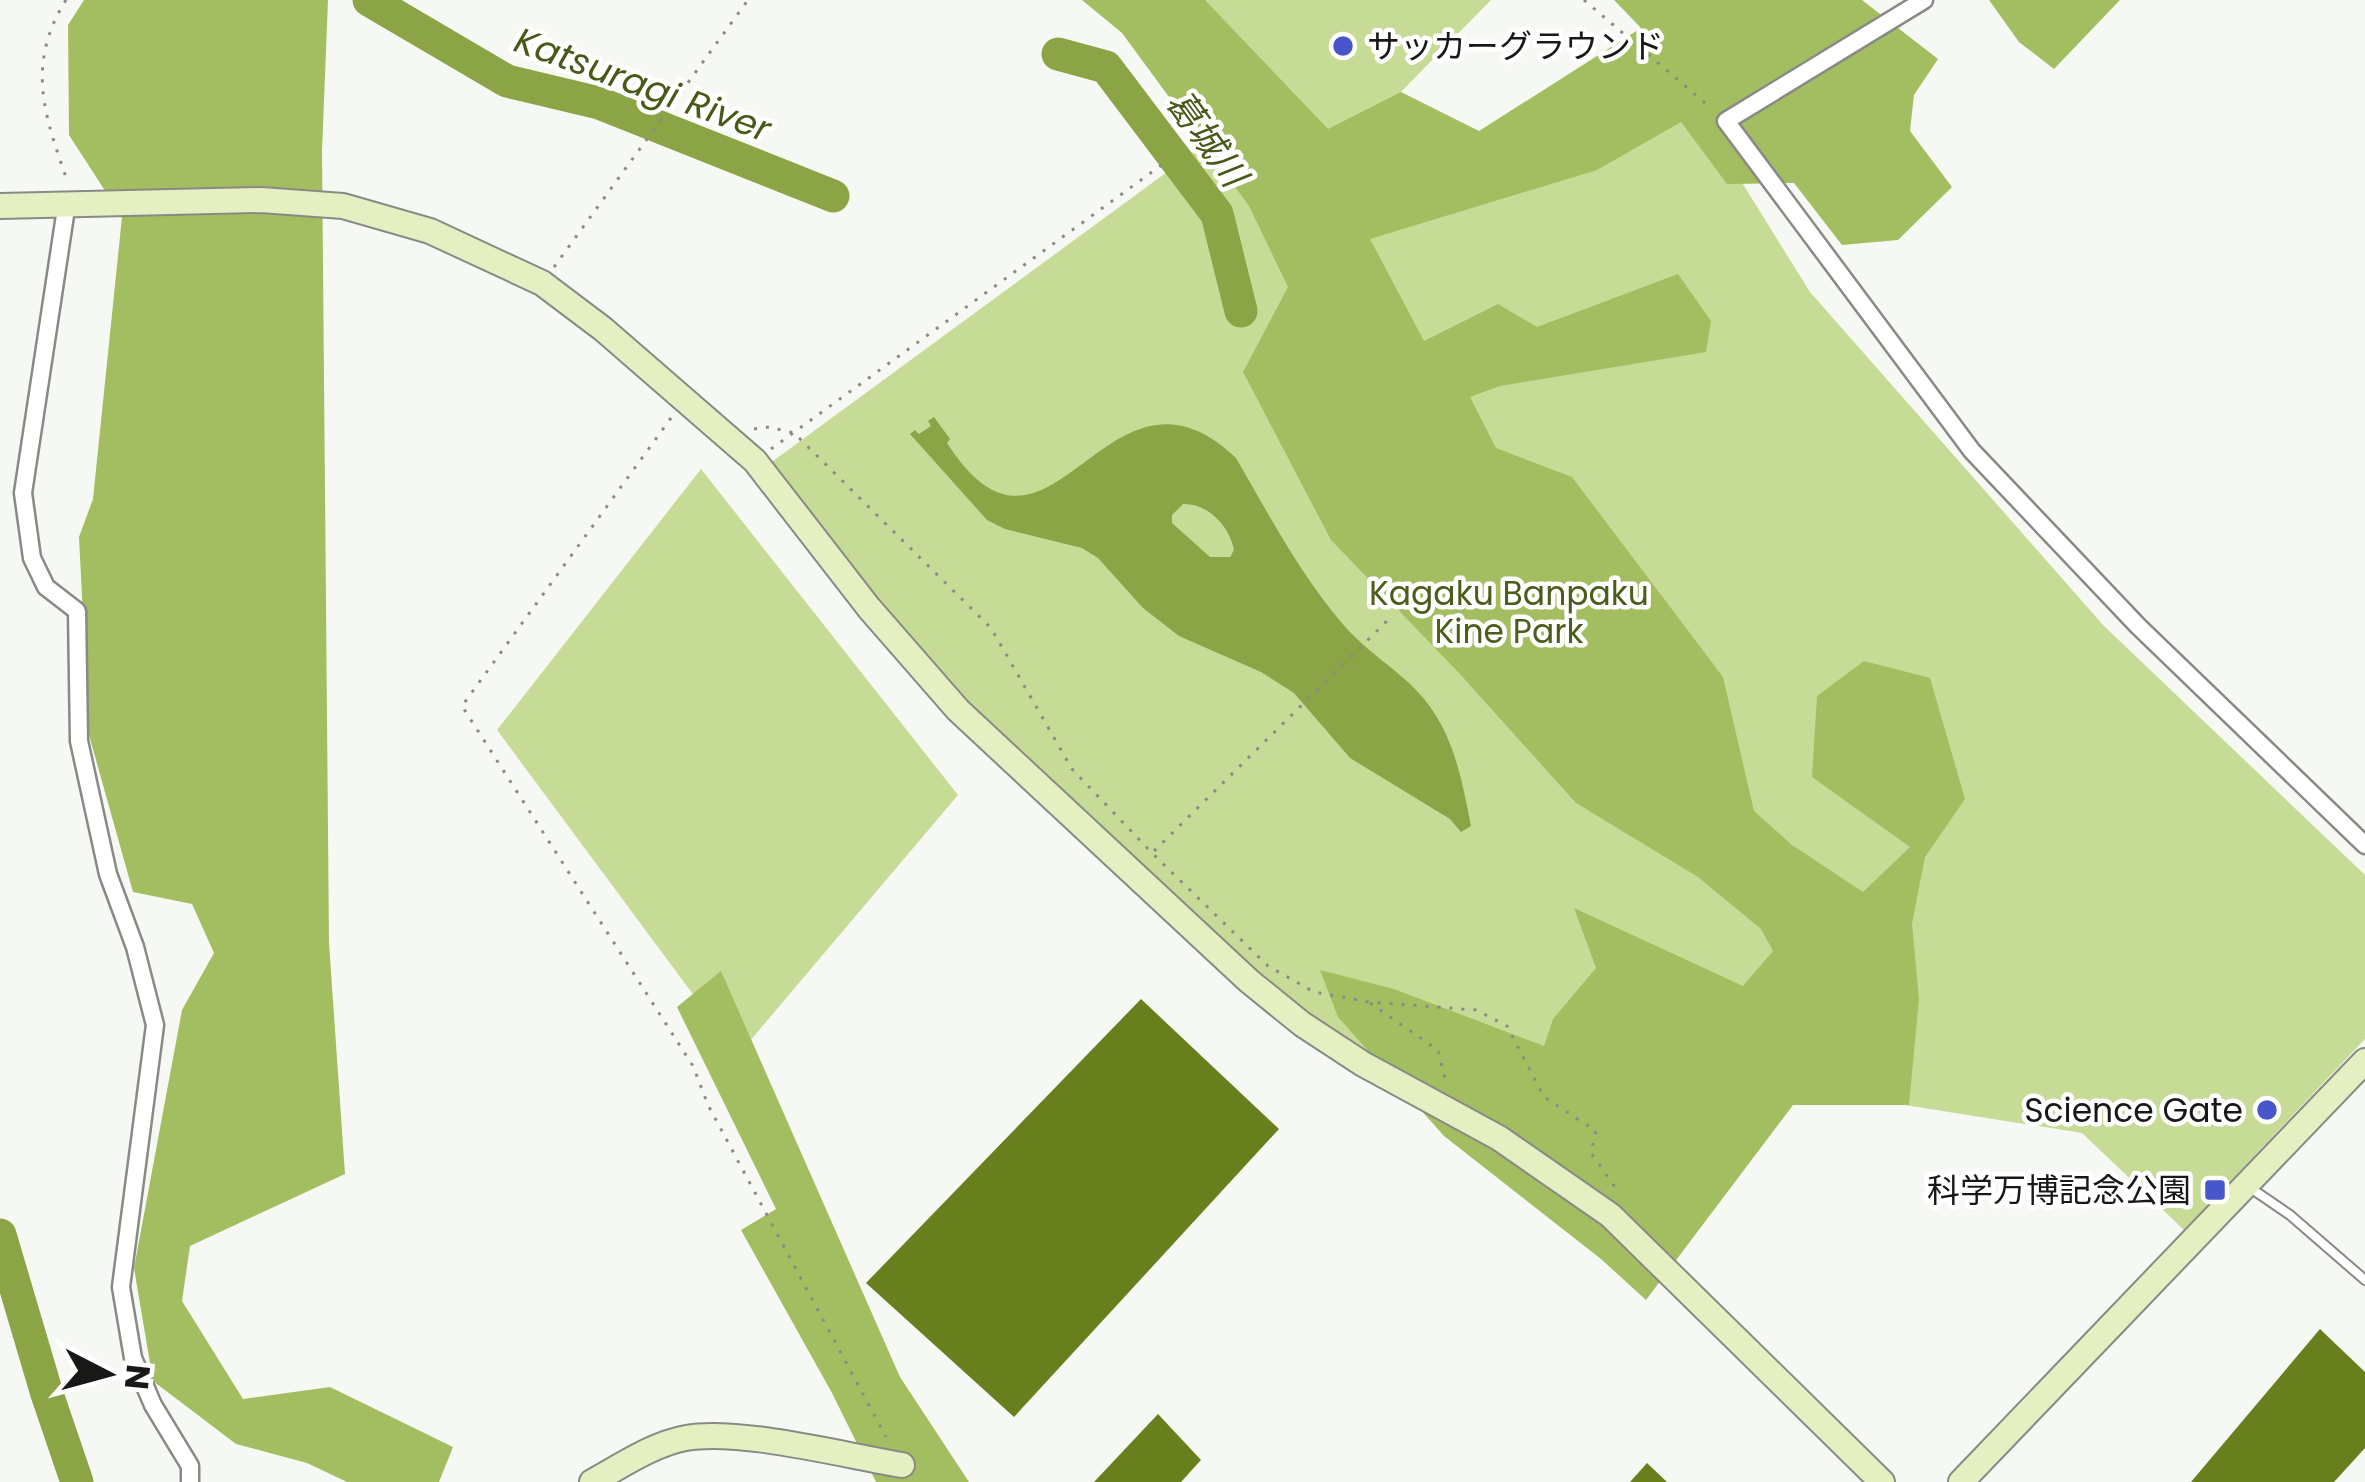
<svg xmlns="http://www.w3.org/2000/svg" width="2365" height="1482" font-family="Poppins,'Noto Sans JP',sans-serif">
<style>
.green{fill:#c6dc96}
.forest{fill:#a3be60}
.water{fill:#8aa446;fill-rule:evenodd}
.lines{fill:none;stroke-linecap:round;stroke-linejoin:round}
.river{stroke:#8aa446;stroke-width:33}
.building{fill:#677f1c}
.lane-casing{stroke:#888a85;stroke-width:12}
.street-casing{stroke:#888a85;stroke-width:21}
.secondary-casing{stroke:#888a85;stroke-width:28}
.path{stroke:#8a8b87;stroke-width:3;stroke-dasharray:3 9;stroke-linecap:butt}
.lane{stroke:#fff;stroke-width:8}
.street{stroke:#fff;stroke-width:16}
.secondary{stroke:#e4efc2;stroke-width:24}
.poi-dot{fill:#4756cb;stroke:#fff;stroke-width:4.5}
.labels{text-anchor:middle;stroke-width:9;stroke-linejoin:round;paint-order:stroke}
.poi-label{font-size:33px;fill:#181816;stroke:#fff;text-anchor:end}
.park-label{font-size:33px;fill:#4c5d1b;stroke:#fff}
.water-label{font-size:36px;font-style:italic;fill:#495a18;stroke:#fff}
</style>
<rect width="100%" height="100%" fill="#f6f9f3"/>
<g class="green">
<polygon points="1193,0 1491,0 1346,148"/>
<polygon points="1639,59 1703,120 1810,292 2104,626 2365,875 2365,1039 2184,1230 2082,1133 1791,1087 1655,1236 1342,1040 1255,973 1002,737 900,631 769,464 1167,172 1260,97 1341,170 1467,177"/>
<polygon points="701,469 958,795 738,1055 497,730"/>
</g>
<g class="forest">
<polygon points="84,0 328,0 322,151 329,943 345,1174 190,1246 182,1301 243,1399 330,1387 453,1447 439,1482 347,1482 307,1463 236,1444 153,1381 134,1268 182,1010 214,953 192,904 133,892 89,735 79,537 93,499 122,217 69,135 68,25"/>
<polygon points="1082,0 1205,0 1328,129 1401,92 1479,131 1641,28 1614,0 1862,0 1938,59 1914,95 1910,131 1952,187 1898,240 1842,245 1794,183 1727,184 1681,122 1597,170 1370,239 1424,341 1498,304 1537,327 1678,274 1711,321 1706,352 1500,386 1470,397 1496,448 1572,477 1723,677 1754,811 1792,845 1863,892 1910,847 1812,777 1817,696 1864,661 1930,678 1965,799 1925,857 1912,924 1919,999 1909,1105 1793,1105 1646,1300 1601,1259 1444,1136 1338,1017 1320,970 1394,989 1544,1046 1553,1019 1596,968 1574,908 1743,986 1773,951 1761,929 1698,877 1576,803 1459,673 1331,540 1243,372 1288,287 1249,206 1122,33"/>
<polygon points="1989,0 2120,0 2054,69 2019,42"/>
<polygon points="721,971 900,1377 969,1482 876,1482 832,1393 741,1230 776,1209 677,1007"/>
</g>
<path class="water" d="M934 417 950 439 947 443C1051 604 1106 334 1236 458 1269 515 1299 572 1341 622 1364 650 1393 666 1416 690 1453 728 1461 776 1471 826L1461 832 1450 819 1350 758 1294 693 1261 672 1179 636 1143 608 1098 558 1082 548 1005 529 987 520 910 434 915 430 919 434 931 426 928 421ZM1183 504C1208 503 1230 527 1234 550L1230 557H1210L1172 523V515Z"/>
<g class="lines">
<g class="river">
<polyline points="369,0 507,81 599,103 833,196"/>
<polyline points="1058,54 1106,67 1217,214 1241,311"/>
<polyline points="0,1235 47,1394 77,1482"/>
</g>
</g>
<g class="building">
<polygon points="1141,999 1279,1129 1014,1417 866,1283"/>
<polygon points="2320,1329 2365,1372 2365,1448 2334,1482 2191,1482"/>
<polygon points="1158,1414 1201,1460 1181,1482 1094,1482"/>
<polygon points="1647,1463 1667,1482 1630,1482"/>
</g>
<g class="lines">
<g class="lane-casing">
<polyline id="lane" points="2252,1189 2290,1215 2365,1280"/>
</g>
<g class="street-casing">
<g id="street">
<polyline points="1924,0 1726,121 1972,451 2138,626 2365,845"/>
<polyline points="67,202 23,493 32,558 46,587 77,611 79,741 108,874 135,947 155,1025 121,1287 133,1358 153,1405 190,1466 190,1482"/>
</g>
</g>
<g class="secondary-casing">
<g id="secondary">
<polyline points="0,206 261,200 343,206 430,231 542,283 603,329 755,461 869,608 958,710 1249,981 1302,1024 1363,1064 1499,1138 1610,1215 1882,1482"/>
<path d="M592 1482C621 1466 653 1444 686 1438 738 1428 847 1456 902 1465"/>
<polyline points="1961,1482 2365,1061"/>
</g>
</g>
<g class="path">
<path d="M66 0C25 65 45 117 68 183"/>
<polyline points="1584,0 1711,108"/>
<polyline points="554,267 748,0"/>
<polyline points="671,418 462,706 693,1066 708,1105 886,1437"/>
<polyline points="754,429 769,427 794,433 991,628 1072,769 1152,853 1268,966 1314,992 1369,1002 1476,1010 1507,1026 1544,1097 1596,1131 1591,1153 1617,1190"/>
<polyline points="771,449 1163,164"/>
<polyline points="1154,851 1392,616"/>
<polyline points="1370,1003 1438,1050 1446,1083"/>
</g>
<use href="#lane" class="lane"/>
<use href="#street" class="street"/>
<use href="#secondary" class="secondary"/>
</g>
<g class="poi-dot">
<circle cx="1343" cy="46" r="12"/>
<circle cx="2267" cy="1110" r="12"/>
<rect x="2203" y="1178" width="24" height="24" rx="6"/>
</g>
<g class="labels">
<g class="poi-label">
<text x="1367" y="58" text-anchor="start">サッカーグラウンド</text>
<text x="2243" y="1122">Science Gate</text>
<text x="2191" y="1202">科学万博記念公園</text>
</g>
<g class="park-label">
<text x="1509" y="605">Kagaku Banpaku<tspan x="1509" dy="38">Kine Park</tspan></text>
</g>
<g class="water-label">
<text transform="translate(643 84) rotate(20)" y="13">Katsuragi River</text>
<text transform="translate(1207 138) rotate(54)" y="13">葛城川</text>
</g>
</g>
<g transform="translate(108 1374) rotate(96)" stroke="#ffffff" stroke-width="9" paint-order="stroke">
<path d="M0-9L21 45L0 30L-21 45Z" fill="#181816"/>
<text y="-18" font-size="33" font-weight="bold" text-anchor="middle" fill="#181816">N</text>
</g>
</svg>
